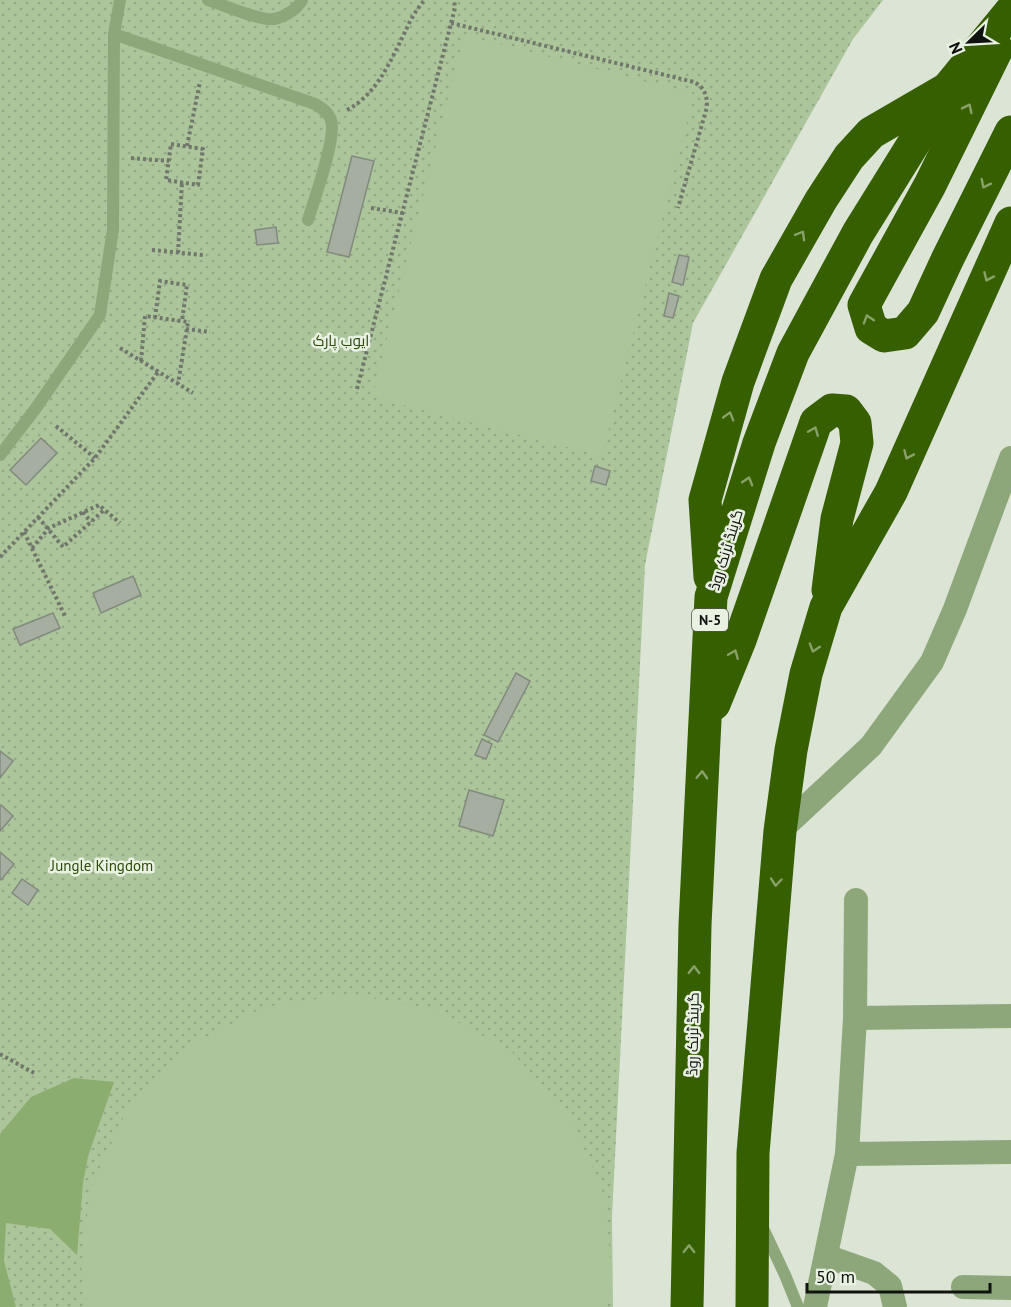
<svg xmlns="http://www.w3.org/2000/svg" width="1011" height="1307" font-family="'PT Sans',Cairo,sans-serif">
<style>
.green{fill:url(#green-dots)}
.pitch{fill:#acc59b}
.water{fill:#8bae70}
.building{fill:#a6aea1;stroke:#828a7d;stroke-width:1.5}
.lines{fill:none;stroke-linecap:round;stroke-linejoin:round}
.path{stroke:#71766d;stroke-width:4;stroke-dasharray:3 3;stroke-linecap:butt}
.lane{stroke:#8da77a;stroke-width:12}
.street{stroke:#8da77a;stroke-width:24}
.highway{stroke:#365f00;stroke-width:33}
.oneway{stroke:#87a166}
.labels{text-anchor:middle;stroke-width:5;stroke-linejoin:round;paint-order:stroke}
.shield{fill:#e9f1e3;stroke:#50554e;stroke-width:1.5}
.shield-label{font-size:14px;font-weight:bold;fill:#0f120e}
.park-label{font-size:15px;fill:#2b4b06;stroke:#e9f1e3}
.street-label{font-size:15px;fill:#0f120e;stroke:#e9f1e3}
</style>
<defs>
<pattern id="green-dots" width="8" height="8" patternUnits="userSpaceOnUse" patternTransform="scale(1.5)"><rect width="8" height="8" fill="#acc59b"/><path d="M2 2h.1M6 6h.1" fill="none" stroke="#93a884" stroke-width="1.8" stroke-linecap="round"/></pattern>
</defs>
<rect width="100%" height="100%" fill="#dce4d6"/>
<polygon class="green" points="0,0 883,0 853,39 693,323 645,565 612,1216 613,1307 0,1307"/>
<g class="pitch">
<polygon points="464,35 694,94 602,456 372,397"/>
<polygon points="350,994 436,1010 512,1052 571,1117 605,1198 612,1286 606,1307 88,1307 81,1275 90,1189 127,1110 187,1047 264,1007"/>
</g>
<polygon class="water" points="74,1078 114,1082 88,1156 83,1183 77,1255 50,1229 6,1223 4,1261 16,1307 0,1307 0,1134 31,1097"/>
<g class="building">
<polygon points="352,156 374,161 349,257 327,252"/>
<polygon points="276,227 278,243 257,245 255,230"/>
<polygon points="679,255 689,257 683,285 672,282"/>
<polygon points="669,293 679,296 673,318 664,316"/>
<polygon points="41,438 57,453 26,485 10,470"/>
<polygon points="595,466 610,471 606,485 591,481"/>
<polygon points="133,576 141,595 101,613 93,593"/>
<polygon points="53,613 60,628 20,645 13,629"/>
<polygon points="516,673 530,681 498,742 484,735"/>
<polygon points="482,739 492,744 486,759 475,755"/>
<polygon points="0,751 13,761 0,778"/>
<polygon points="469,790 504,800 493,836 459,826"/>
<polygon points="1,805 13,816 0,831 0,806"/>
<polygon points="0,852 14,864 1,880 0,879"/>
<polygon points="22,879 38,890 28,905 12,893"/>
</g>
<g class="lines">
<g class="path">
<path d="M451 23 694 82C705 88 707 95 707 107L678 208"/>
<path d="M347 110C377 94 390 62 405 32 410 21 416 9 425 0"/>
<polygon points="171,144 203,149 198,185 166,180"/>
<polyline points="187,146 200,82"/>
<polyline points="131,158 169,161"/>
<polyline points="371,208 403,213"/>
<polyline points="152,250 203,255"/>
<polyline points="178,253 182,182"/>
<polyline points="155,318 160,281 187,285 182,321"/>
<polyline points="186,329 210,332"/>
<polyline points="120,348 193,393"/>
<polyline points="141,361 145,316 188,322 178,384"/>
<polyline points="357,389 455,8 454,0"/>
<polyline points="56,426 95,458"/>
<polyline points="83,512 91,522"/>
<polyline points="38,517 63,547 104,510"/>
<polyline points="24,532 66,618"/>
<polyline points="32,548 49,528 99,505 120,523"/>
<polyline points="0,557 95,458 158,372"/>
<polyline points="0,1054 34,1073"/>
</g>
<g class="lane">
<path d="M208 0C227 6 247 16 267 19 279 21 297 10 302 0"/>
<path d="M114 34 315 104C322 108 328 112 331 120 337 137 314 200 308 220"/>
<polyline points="0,455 36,408 100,315 113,229 114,34 120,0"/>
<polyline points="762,1226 785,1275 798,1307"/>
</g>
<g class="street">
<polyline points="780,831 871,746 932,662 955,609 1011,458"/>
<polyline points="855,1018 1011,1016"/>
<polyline points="847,1154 855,1018 856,900"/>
<polyline points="826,1256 874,1273 890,1286 895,1307"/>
<polyline points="963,1287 1011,1288"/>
<polyline points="815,1307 847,1154 1011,1152"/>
</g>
<g class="highway">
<polyline points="997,49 930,185 864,305 871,328 884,336 905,333 923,312 947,260 1011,132"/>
<polyline points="710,577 705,500 738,382 776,279 821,200 849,157 871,133 945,90"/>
<polyline points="714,704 740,640 816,422 832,410 846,411 855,423 857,443 837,519 828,590"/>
<polyline points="687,1307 695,925 711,597 759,443 793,353 858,233 948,88 1011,11"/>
<polyline points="752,1307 753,1153 780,831 791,750 806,674 826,607 891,492 1011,223"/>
</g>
</g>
<defs><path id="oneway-chevron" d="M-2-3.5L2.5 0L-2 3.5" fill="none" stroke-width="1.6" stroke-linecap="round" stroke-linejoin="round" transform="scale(1.5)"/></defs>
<g class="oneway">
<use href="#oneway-chevron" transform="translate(968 108) rotate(-64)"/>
<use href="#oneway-chevron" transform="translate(985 184) rotate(117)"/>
<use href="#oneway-chevron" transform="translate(801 235) rotate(-60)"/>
<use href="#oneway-chevron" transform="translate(988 277) rotate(114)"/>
<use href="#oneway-chevron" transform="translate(868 319) rotate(-107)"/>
<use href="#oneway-chevron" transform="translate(729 416) rotate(-74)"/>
<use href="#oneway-chevron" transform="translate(814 431) rotate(-68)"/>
<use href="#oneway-chevron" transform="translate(908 455) rotate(114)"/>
<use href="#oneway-chevron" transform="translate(748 481) rotate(-73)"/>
<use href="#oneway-chevron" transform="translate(814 648) rotate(107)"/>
<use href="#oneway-chevron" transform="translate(734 654) rotate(-68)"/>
<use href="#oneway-chevron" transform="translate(702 775) rotate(-87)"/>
<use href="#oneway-chevron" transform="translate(776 882) rotate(95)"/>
<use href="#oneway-chevron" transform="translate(694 970) rotate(-89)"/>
<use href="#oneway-chevron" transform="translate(689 1249) rotate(-89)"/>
</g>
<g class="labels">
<rect class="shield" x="692" y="609" width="36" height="22" rx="4.5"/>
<g class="shield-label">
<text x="710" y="625">N-5</text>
</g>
<g class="park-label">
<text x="341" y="346">ایوب پارک</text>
<text x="102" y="871">Jungle Kingdom</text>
</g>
<g class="street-label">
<text transform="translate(726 550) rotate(-73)" y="5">گرینڈ ٹرنک روڈ</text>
<text transform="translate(693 1034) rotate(-89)" y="5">گرینڈ ٹرنک روڈ</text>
</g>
</g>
<g transform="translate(969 42) rotate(246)" stroke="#e9f1e3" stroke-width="4.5" paint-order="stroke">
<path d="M0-4.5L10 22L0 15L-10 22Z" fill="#0f120e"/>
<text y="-9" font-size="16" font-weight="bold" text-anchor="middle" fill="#0f120e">N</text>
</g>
<path d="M807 1283v9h183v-9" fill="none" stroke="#0f120e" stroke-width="3"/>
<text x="816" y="1283" font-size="18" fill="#0f120e" stroke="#e9f1e3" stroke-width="4.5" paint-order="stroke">50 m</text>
</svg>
